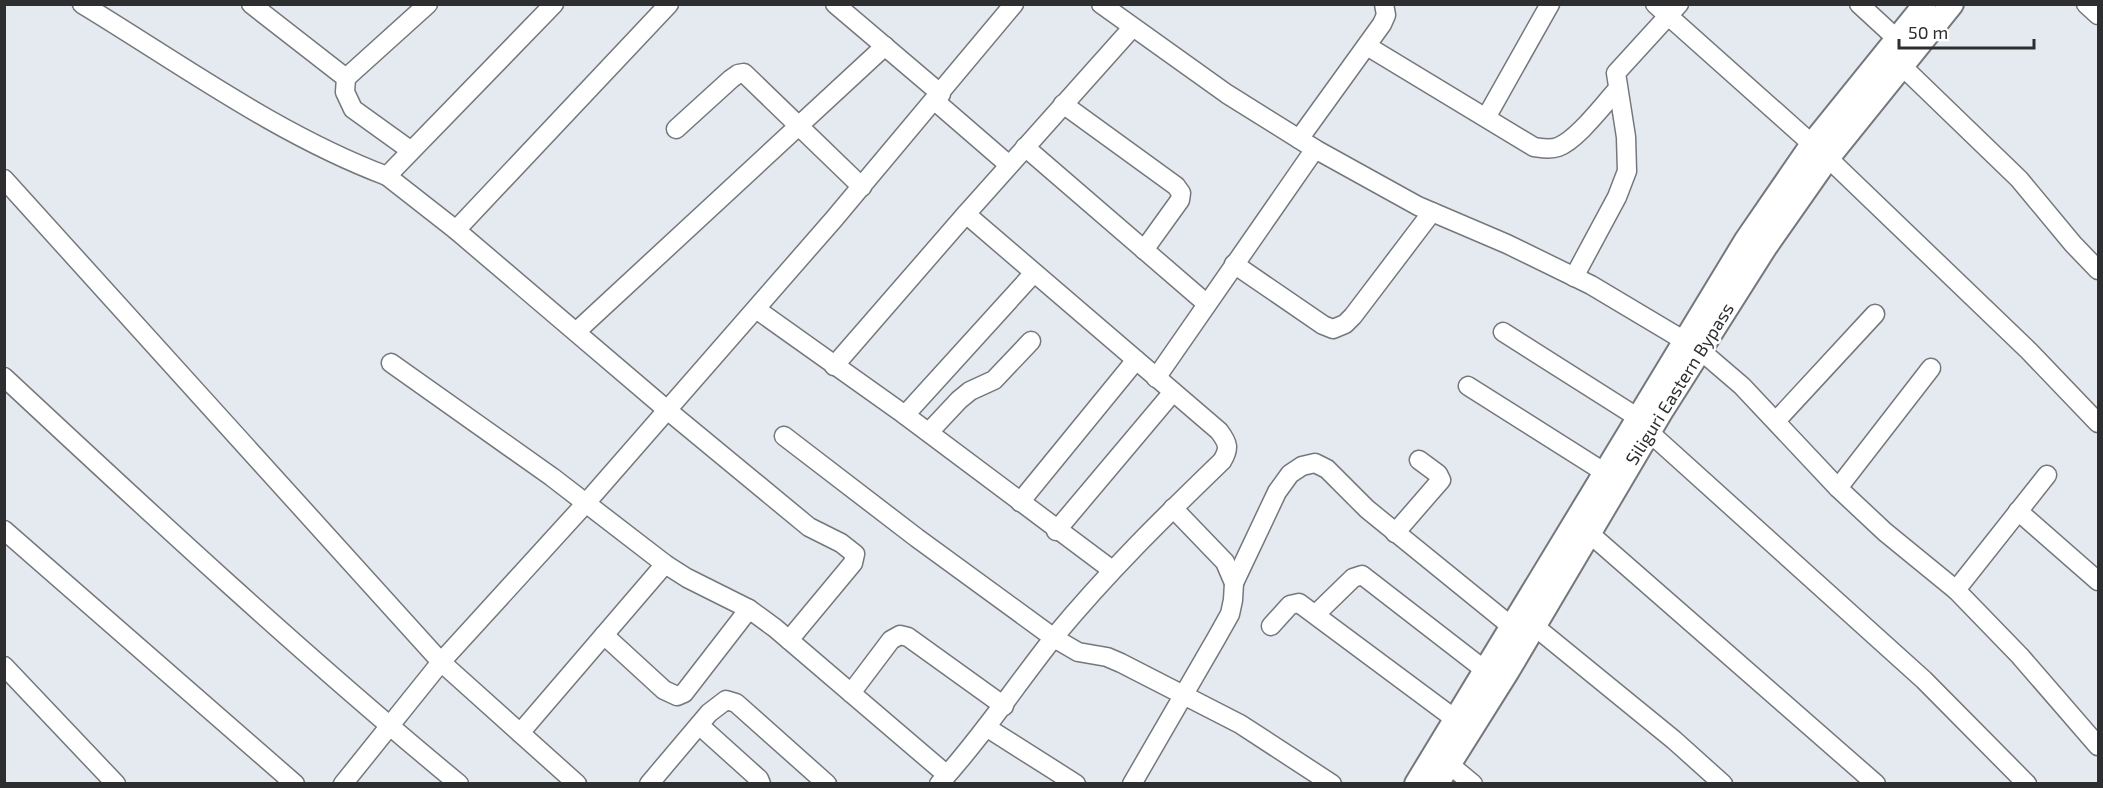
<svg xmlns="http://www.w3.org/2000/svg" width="2103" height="788" font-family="'Exo 2',sans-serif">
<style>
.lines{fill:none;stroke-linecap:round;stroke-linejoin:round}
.minor-casing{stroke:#74787d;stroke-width:21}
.major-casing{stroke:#74787d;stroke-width:26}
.minor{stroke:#fff;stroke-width:18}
.major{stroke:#fff;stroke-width:22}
.labels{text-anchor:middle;stroke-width:5;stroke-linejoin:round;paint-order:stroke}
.street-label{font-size:18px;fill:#2c2e30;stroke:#fff}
</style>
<rect width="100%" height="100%" fill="#e5eaf0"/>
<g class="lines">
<g class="minor-casing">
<g id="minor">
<path d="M82 4C181 64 278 135 387 176"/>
<polyline points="251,4 346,78 345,92 353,109 410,150"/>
<polyline points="554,4 387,176 456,230 666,409 809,527 841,543 855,554 853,563 789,640"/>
<polyline points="835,4 941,94"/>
<polyline points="1101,4 1227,94 1315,149 1418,206 1507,244 1591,285 1700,350 1742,386 1838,488 1885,532 1956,590 2020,656 2098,746"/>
<polyline points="1655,4 1812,144"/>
<polyline points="1859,4 1897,39"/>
<polyline points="2086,4 2098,15"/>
<path d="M1367 46 1534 147C1542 148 1550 150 1558 147 1577 140 1603 105 1617 90"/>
<polyline points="1903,67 2019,179 2073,244 2098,270"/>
<polyline points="346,78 428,4"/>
<polyline points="935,101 1009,165"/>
<polyline points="1063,104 1176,186 1181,193 1180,200 1144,250"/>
<polyline points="1487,116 1550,4"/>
<polyline points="676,129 731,79 738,74 744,73 862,187"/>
<polyline points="1299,139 1382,24 1386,15 1384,4"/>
<polyline points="1025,147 1207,304"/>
<polyline points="1828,158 2029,351 2098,423"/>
<polyline points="4,179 441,662 577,784"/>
<polyline points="456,230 669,4"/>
<polyline points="1234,264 1323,325 1333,329 1345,324 1353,316 1432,212"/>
<polyline points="1574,277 1617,197 1627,171 1626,137 1616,73 1679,4"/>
<polyline points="756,309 905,415 1112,570"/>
<polyline points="577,331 885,46"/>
<polyline points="1503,332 1637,417"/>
<polyline points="391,363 552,477 665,564 687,578 749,609 775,628 947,775"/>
<polyline points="834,366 966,214"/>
<path d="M4 377C153 516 302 654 459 784"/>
<polyline points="1156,378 1315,149"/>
<polyline points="1468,386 1604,472"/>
<polyline points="905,415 1033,274"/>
<polyline points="1776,421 1875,314"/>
<polyline points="929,432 959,400 970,391 994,380 1031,341"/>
<polyline points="1649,432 1924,680 2027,784"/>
<polyline points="784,436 917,538 1054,638 1078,652 1107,657 1121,663 1240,724 1332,784"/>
<polyline points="1838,488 1931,368"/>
<polyline points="1020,502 1136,360"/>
<polyline points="2018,511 2098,581"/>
<polyline points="4,530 295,784"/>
<polyline points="1056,531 1173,392"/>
<polyline points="1395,533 1441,480 1438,474 1419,460"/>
<polyline points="1589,533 1876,784"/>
<polyline points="1234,583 1277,492 1290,474 1302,466 1315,463 1327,469 1367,509 1511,626"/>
<polyline points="1956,590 2047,475"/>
<polyline points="1316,614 1353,578 1362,575 1486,671"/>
<polyline points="1533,625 1674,740 1723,784"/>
<polyline points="1271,626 1290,605 1299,603 1455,719"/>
<polyline points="604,635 664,690 677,696 684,693 749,609"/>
<polyline points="4,666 116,784"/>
<polyline points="851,693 891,640 900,635 908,637 1004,706"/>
<polyline points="699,725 759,779 761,784"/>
<polyline points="986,727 1076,784"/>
<polyline points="520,733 665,564"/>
<polyline points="1449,764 1473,784"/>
<polyline points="343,784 441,662 586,503 834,219 1014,4"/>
<polyline points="649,784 709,713 726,700 736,703 827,784"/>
<path d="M939 784C982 737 1016 685 1055 636 1107 573 1163 518 1222 461 1230 448 1228 443 1219 431L966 214 1132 28"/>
<polyline points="1132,784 1216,639 1230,614 1233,600 1234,583 1225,562 1173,508"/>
</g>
</g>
<g class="major-casing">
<g id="major">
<polyline points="1416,784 1746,240 1812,144 1925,4"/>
<polyline points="1437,784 1508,671 1663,409 1765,248 1828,158 1952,4"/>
</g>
</g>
<use href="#minor" class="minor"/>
<use href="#major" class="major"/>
</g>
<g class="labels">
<g class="street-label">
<text transform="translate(1680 384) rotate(-58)" y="6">Siliguri Eastern Bypass</text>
</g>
</g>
<rect width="2103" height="788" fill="none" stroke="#2c2e30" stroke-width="12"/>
<path d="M1899 39v9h135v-9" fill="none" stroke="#2c2e30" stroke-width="3"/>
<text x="1908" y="39" font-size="18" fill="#2c2e30" stroke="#ffffff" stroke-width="4.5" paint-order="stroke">50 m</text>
</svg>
